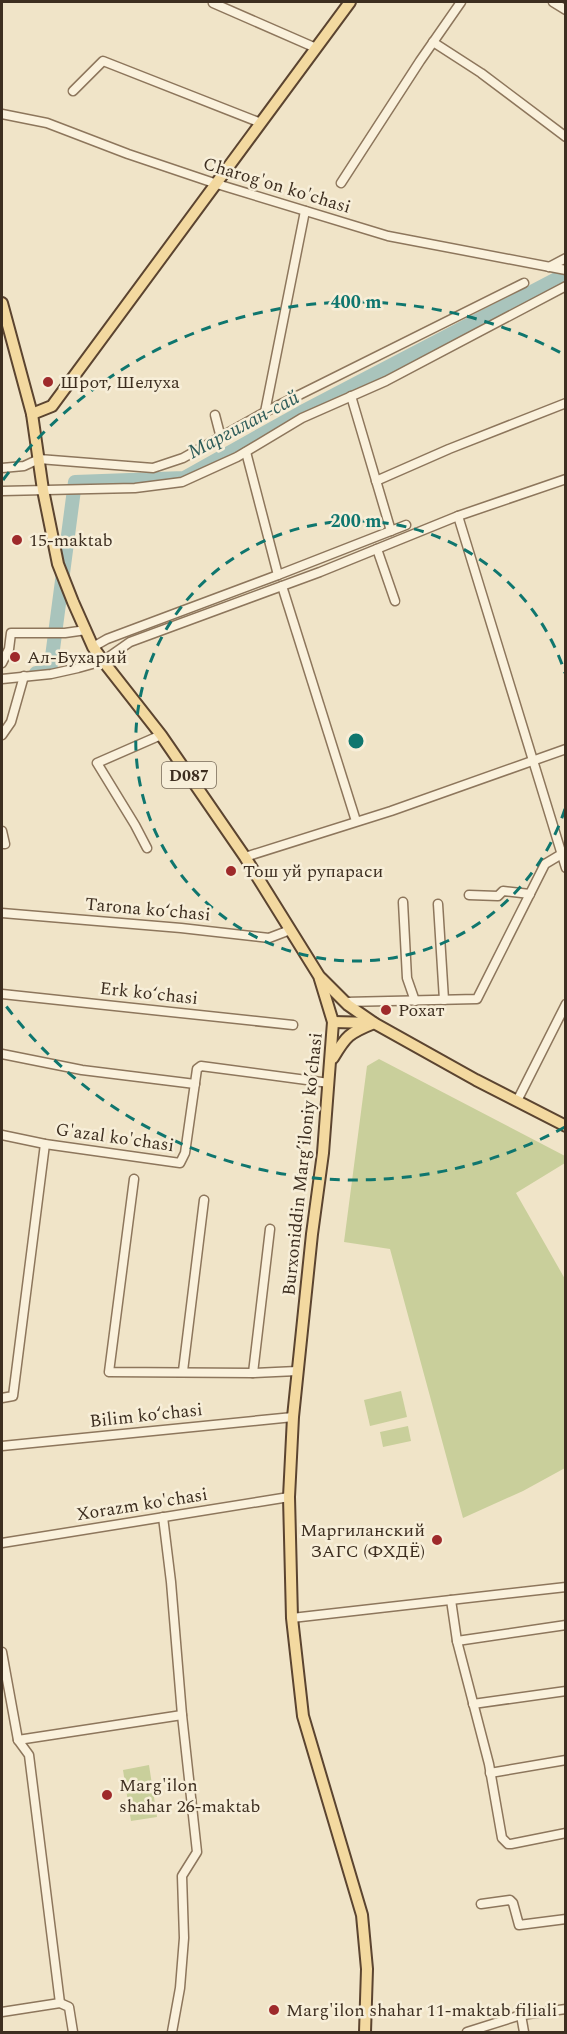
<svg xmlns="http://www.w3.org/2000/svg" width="567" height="2034" font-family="Spectral,serif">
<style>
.green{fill:#c9cf9b}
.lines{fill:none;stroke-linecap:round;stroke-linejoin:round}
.river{stroke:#a9c4bc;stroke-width:14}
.minor-casing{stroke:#8d765c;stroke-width:11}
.major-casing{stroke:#5b4430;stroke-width:14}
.minor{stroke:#faf1dc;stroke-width:8}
.major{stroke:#f3d9a0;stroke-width:10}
.ring{fill:none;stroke:#0f766e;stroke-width:3;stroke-dasharray:10 8}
.poi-dot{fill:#9e2a2b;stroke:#f7eed8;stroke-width:2}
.labels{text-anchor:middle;stroke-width:5;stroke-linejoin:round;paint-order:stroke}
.shield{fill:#f7eed8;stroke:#756857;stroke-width:1.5}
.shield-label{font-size:16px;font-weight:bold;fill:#3d2e20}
.street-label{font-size:18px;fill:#3d2e20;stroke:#f7eed8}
.poi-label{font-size:18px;fill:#3d2e20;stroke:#f7eed8;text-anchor:start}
.water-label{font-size:20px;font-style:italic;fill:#2f5d5a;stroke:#f7eed8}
.centre{fill:#0f766e;stroke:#f7eed8;stroke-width:3}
.ring-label{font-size:18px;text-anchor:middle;font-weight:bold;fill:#0f766e;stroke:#f7eed8;stroke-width:5;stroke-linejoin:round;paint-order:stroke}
</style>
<rect width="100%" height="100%" fill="#f0e4c8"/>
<g class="green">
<polygon points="379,1059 565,1156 565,1163 516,1193 565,1279 565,1468 523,1491 463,1518 390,1249 344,1242 367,1066"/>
<polygon points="401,1391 407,1417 370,1426 364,1400"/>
<polygon points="408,1426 411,1441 383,1447 380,1432"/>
<polygon points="149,1765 157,1817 131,1821 123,1770"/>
</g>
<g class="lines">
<polyline class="river" points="36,673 50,672 75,482 184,478 302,412 566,274"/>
<g class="minor-casing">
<g id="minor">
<polyline points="553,2 566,10"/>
<polyline points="213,3 316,48"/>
<polyline points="433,42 481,73 566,137"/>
<polyline points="73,91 103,61 261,123"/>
<polyline points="2,114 47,123 128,154 217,184 388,236 566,270"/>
<polyline points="341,183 420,61 461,2"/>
<polyline points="549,267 566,258"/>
<polyline points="351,396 391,531"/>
<polyline points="265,412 524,283"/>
<polyline points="215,415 221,438"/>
<polyline points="246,452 278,575 406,525"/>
<polyline points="2,468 24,466 39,459 153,468 183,458 265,412 305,211"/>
<polyline points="376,481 449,449 566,403"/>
<polyline points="2,491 135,488 182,482 237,457 302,418 386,381 566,286"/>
<polyline points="458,516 566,868"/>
<polyline points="377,549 395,601"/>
<polyline points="282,586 356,821"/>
<polyline points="93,647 107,639 278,575"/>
<polyline points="2,663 9,649 11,633 65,633 86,630"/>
<polyline points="2,679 51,674 78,668 103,661 130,642 320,572 458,516 566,479"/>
<polyline points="2,735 11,722 24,676"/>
<polyline points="2,831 5,844"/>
<polyline points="147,848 135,825 97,763 161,735"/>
<polyline points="245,857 391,811 566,749"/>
<polyline points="469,895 498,896 503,891 530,894"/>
<polyline points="403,902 407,978 415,1001"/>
<polyline points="438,904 444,1000"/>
<polyline points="2,913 181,928 269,938 290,930"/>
<polyline points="2,994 293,1025"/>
<polyline points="345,1002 477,999 545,864 565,852"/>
<polyline points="2,1054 82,1070 195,1084"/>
<polyline points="517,1101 566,1004"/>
<polyline points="2,1135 45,1144 180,1163 185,1153 197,1069 201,1066 329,1083"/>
<polyline points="134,1179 109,1372 253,1373 297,1371"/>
<polyline points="183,1371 204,1200"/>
<polyline points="253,1373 270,1229"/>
<polyline points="2,1398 13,1396 45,1144"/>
<polyline points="2,1446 293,1417"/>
<polyline points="163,1517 171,1582 182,1715 197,1852 182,1876 184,1938 180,1988 172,2032"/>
<polyline points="2,1543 289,1497"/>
<polyline points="451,1600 457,1641 489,1764 502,1838 508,1844 511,1844 566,1833"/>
<polyline points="292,1618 566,1587"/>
<polyline points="457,1641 566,1625"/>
<polyline points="2,1652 18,1740 29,1755 60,2003"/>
<polyline points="473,1704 566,1691"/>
<polyline points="18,1740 182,1715"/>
<polyline points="490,1773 566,1760"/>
<polyline points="481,1904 510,1900 513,1903 519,1925 566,1919"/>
<polyline points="2,2012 60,2003 69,2007 73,2032"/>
<polyline points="521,2015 524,2032"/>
<polyline points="467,2032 521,2015 566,2009"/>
</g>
</g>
<g class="major-casing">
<g id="major">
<polyline points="2,303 32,414 43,490 58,564 73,602 93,647 103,661 161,735 245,857 319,976 333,1022 323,1153 312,1234 293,1417 289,1497 292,1618 303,1716 362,1915 367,1969 365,2032"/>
<polyline points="32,414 52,406 350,2"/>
<path d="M321 978 348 1005 374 1023C349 1033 346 1036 333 1058"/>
<polyline points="333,1022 374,1023 476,1080 566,1126"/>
</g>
</g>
<use href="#minor" class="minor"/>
<use href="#major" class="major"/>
</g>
<g class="ring">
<path d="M565 809A220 220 0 1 1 565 673"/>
<path d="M565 1127A439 439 0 0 1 3 1002M3 480A439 439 0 0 1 565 355"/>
</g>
<g class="poi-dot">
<circle cx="48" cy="382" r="6"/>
<circle cx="17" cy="540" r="6"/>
<circle cx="15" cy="657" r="6"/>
<circle cx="231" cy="871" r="6"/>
<circle cx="386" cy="1010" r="6"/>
<circle cx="437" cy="1540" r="6"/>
<circle cx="107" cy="1795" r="6"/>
<circle cx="274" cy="2010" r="6"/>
</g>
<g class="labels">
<rect class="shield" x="162" y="762" width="54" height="26" rx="4.5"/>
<g class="shield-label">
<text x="189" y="781">D087</text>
</g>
<g class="street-label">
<text transform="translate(277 185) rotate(17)" y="6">Charog'on ko'chasi</text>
<text transform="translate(148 909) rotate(5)" y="6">Tarona koʻchasi</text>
<text transform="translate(149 993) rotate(6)" y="6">Erk koʻchasi</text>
<text transform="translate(115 1137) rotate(8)" y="6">G'azal ko'chasi</text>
<text transform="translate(302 1164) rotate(-84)" y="6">Burxoniddin Marg’iloniy ko’chasi</text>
<text transform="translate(146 1415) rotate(-6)" y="6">Bilim koʻchasi</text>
<text transform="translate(142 1504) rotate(-9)" y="6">Xorazm ko'chasi</text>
</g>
<g class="poi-label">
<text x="60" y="388">Шрот, Шелуха</text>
<text x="29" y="546">15-maktab</text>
<text x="27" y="663">Ал-Бухарий</text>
<text x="243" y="877">Тош уй рупараси</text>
<text x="398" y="1016">Рохат</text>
<text x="425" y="1536" text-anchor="end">Маргиланский<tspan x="425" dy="21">ЗАГС (ФХДЁ)</tspan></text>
<text x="119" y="1791">Marg'ilon<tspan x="119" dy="21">shahar 26-maktab</tspan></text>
<text x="286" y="2016">Marg'ilon shahar 11-maktab filiali</text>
</g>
<g class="water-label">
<text transform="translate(243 424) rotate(-28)" y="7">Маргилан-сай</text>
</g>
</g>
<circle cx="356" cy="741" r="9" class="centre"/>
<g class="ring-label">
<text x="356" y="308">400 m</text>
<text x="356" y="527">200 m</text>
</g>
<rect width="567" height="2034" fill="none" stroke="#3d2e20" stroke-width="6"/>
</svg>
